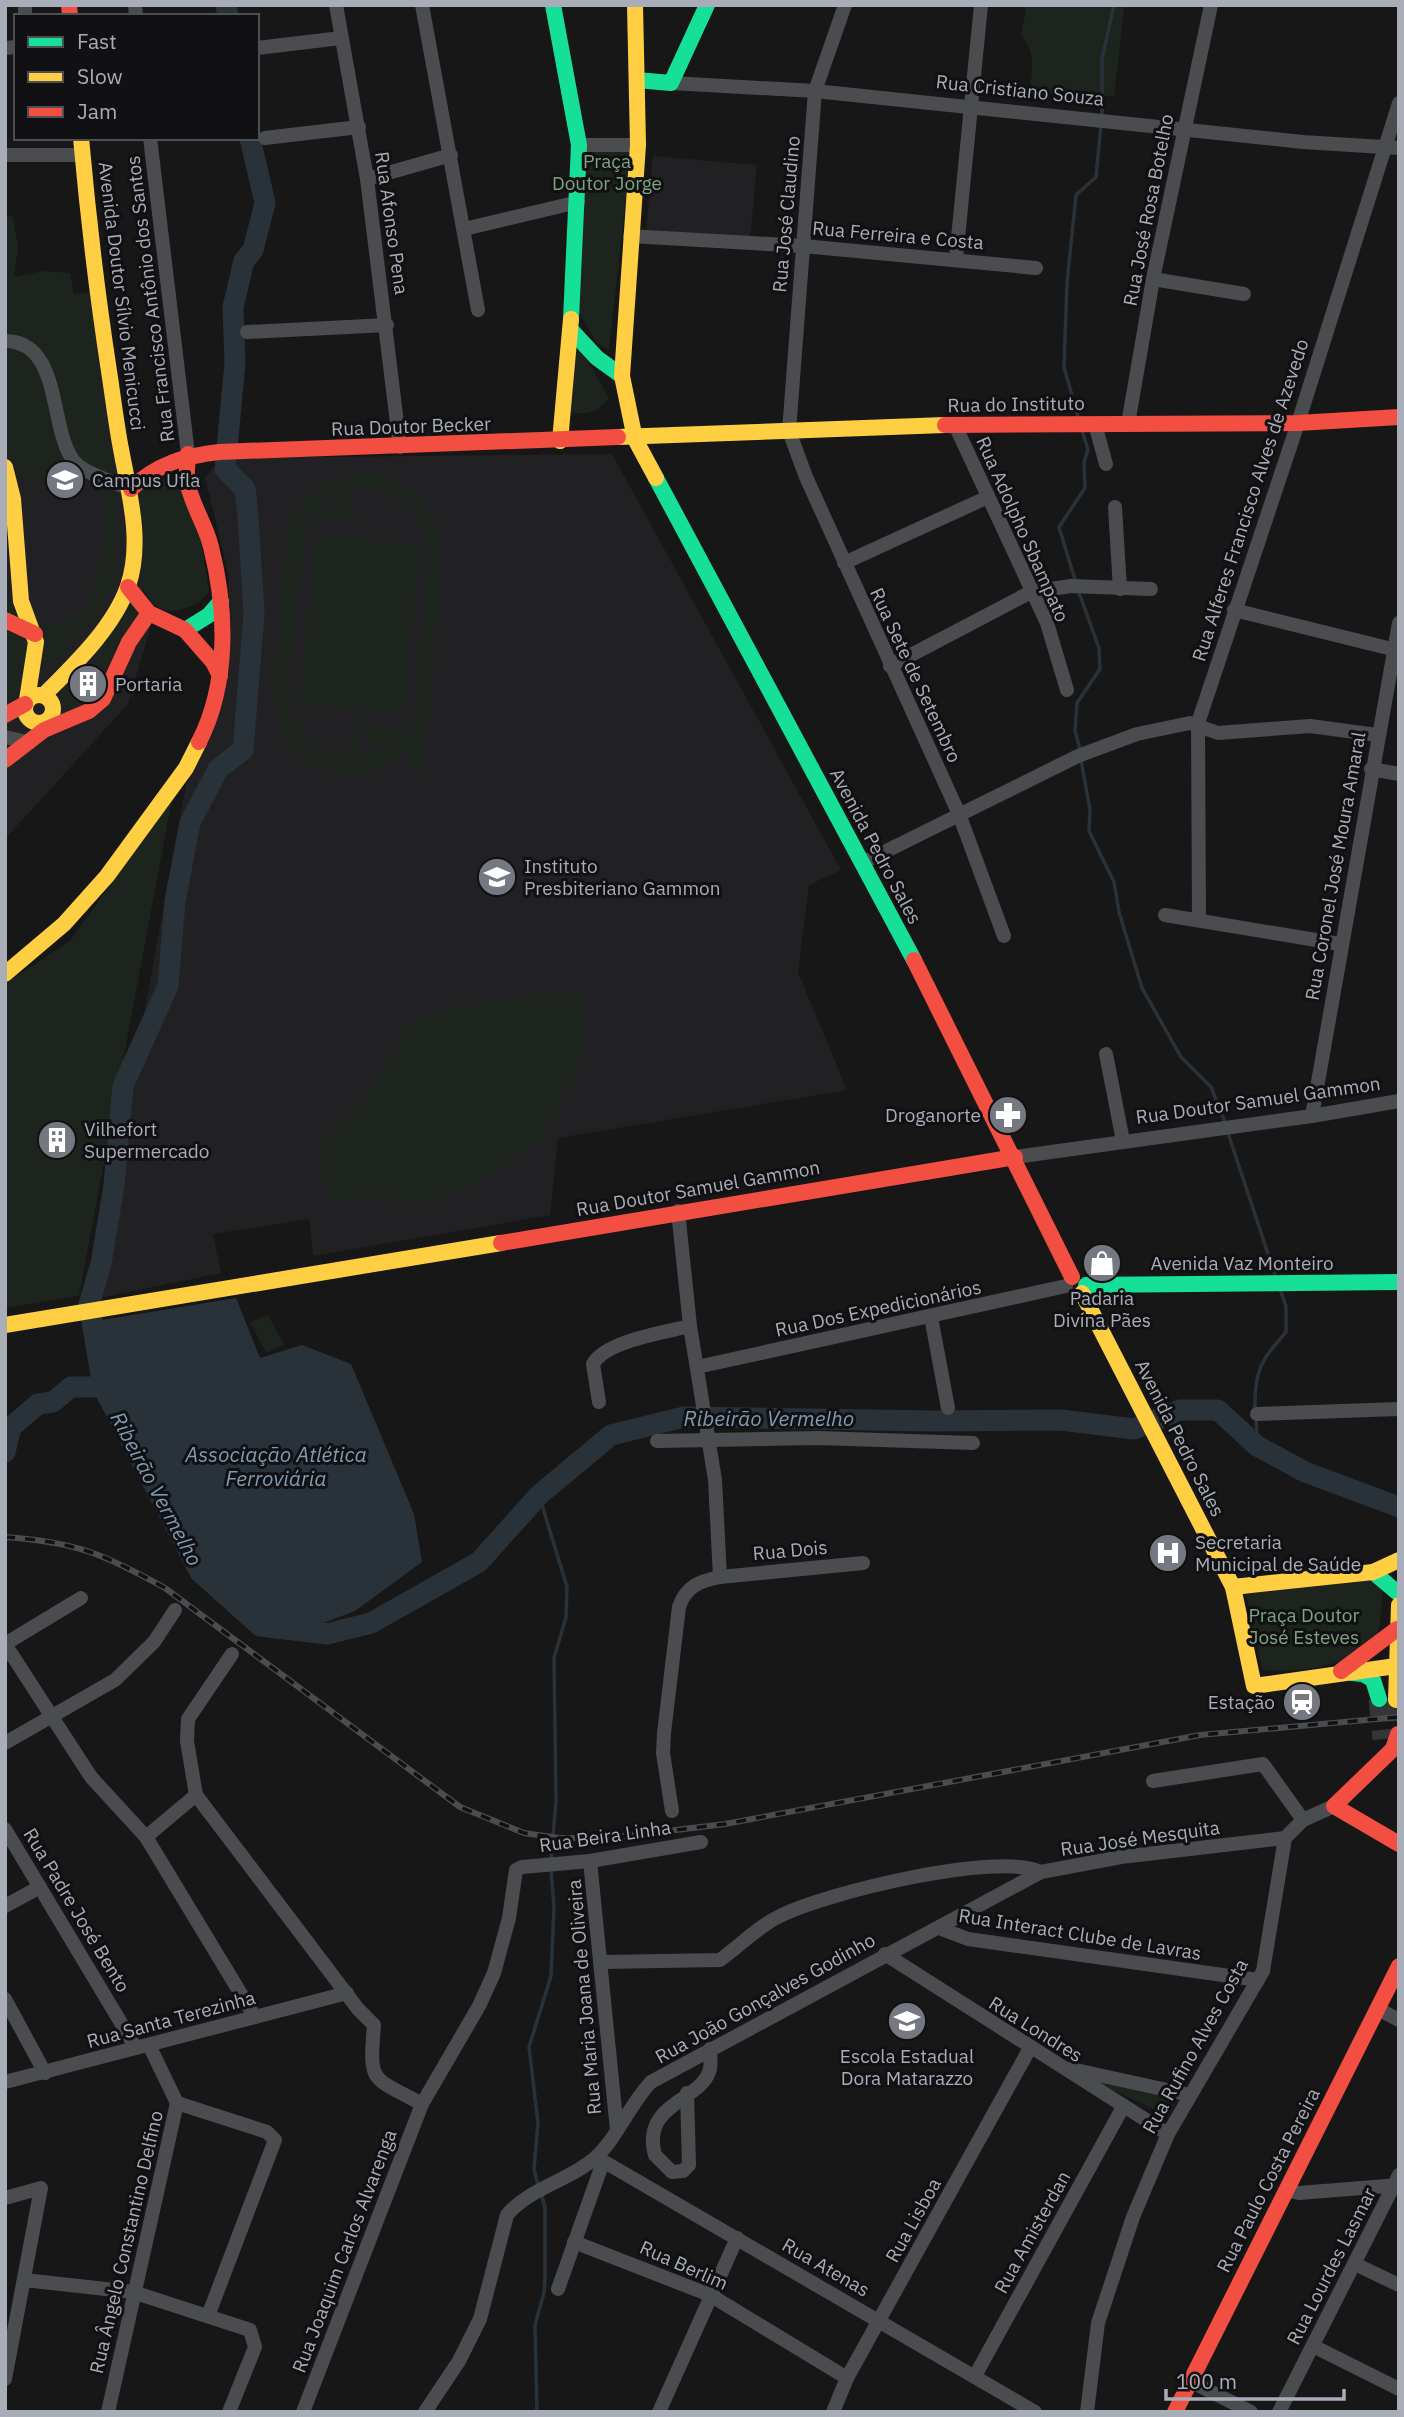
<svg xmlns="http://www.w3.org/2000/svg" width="1404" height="2417" font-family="'IBM Plex Sans',sans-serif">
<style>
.built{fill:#212123}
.green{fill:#1d241e;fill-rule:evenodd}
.water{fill:#2a3239}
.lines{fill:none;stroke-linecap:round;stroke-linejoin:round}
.stream{stroke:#2a3239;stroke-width:3.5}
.river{stroke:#2a3239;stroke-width:21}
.secondary-tunnel{stroke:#343537;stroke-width:21;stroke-dasharray:21 10;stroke-linecap:butt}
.street{stroke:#4b4c50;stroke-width:14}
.fast{stroke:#16e098;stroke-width:16}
.slow{stroke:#ffcf43;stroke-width:16}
.jam{stroke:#f24e42;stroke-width:16}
.rail-casing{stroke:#4b4c4f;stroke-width:6}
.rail{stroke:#111113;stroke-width:3.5;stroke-dasharray:10;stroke-linecap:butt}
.labels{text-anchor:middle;stroke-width:6;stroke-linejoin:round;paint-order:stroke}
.street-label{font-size:19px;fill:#a8adb8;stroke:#111113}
.park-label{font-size:19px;fill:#7fa381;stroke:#111113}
.poi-label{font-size:19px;fill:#a8adb8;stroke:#111113;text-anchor:start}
.water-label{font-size:21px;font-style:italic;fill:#7f9bb3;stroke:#111113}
</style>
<rect width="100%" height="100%" fill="#171717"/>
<g class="built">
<polygon points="653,156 757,165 750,239 646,229"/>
<polygon points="5,299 100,332 150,629 128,704 5,839"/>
<polygon points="612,454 841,870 809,885 798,972 847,1090 558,1138 550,1215 313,1256 309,1219 213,1234 221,1273 100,1298 141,1031 186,785 210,738 226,659 229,577 205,477 222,458"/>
</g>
<g class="green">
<path d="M1024 5H1128L1124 9 1114 96 1029 93C1032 71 1037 54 1021 35L1026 10Z"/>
<polygon points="632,145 609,350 597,343 579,313 585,146"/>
<path d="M5 214 13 217 18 248 14 277 43 271 70 273 74 294 91 292 118 507 120 538 115 580 93 620 57 659 36 672 5 708V599L41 624 65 625 69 619 81 615C101 574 109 531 103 485L21 481 5 457Z"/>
<path d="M577 342 609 398C597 413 588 415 569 412Z"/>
<path d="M170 470C199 500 202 552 209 591 202 602 192 607 178 610 124 620 138 518 138 488Z"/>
<path d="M360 473C409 474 443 508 442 558L423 770 409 768 411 746C397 764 373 775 350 774 253 772 275 667 281 604 284 573 281 536 298 509 312 487 334 476 360 473ZM355 490C447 485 426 577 421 636 418 664 420 696 411 721L405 731 366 723V737L371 750 399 732 403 733 381 751 357 758 361 713 354 712 349 758C311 754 288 725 288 688L306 526 326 502Z"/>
<polygon points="344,494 351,504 355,519 316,523 315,520"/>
<polygon points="317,534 419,545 403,714 298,704"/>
<polygon points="129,596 143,611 107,672 91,651"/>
<path d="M84 668 98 673 102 685C90 698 78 709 59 710 59 686 67 684 84 668Z"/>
<polygon points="172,799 79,1296 5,1308 5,984 70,941"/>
<path d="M584 992 587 1028 581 1064 543 1138 484 1179 433 1202 397 1205 396 1196 334 1201 325 1193 321 1149C339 1127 402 1061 400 1035 430 1000 538 996 584 992Z"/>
<polygon points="268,1315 284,1345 266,1353 250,1322"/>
<path d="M1365 1576 1383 1589C1381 1603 1382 1631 1374 1642 1356 1665 1289 1675 1262 1669L1246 1594Z"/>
<polygon points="1086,2077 1181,2095 1168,2116"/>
</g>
<polygon class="water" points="236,1298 260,1358 302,1345 351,1364 414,1514 422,1562 355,1611 310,1628 262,1620 212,1578 113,1394 102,1320"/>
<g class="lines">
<g class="stream">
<polyline points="1102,117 1102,59 1114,5"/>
<polyline points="1078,417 1064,367 1067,283 1076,195 1096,177 1101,125"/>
<polyline points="1076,583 1059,527 1085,488 1084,463 1088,449 1082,431"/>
<polyline points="1078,590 1099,648 1100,669 1077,703 1075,731 1080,749"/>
<polyline points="1081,760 1090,810 1089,831 1114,882 1119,912 1142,988 1181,1057 1211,1087 1226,1125"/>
<polyline points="1228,1133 1275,1275"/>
<path d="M1255 1410C1254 1370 1261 1361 1286 1332V1306L1281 1292"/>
<polyline points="1256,1418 1257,1446"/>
<polyline points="539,1495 567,1587 566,1617 554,1658 556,1800 551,1861"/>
<polyline points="538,2185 534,2169 538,2123 529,2047 551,1976 554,1907 551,1869"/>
<polyline points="537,2412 535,2325 544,2293 545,2276 545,2208 541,2192"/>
</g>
<g class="river">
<polyline points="226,5 228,16"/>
<polyline points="103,1387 89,1304 101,1264 114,1185 123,1086 168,986 175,901 190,823 218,769 243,750 254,614 248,516 245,489 225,469 235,363 233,307 244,261 253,250 265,203 250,138"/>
<polyline points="5,1452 11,1427 38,1404 53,1402 71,1387 103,1387 200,1572 260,1626 327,1634 371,1623 479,1562 539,1495 611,1435 684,1417 935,1421 1061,1420 1134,1429 1180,1410 1218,1410 1257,1446 1305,1472 1399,1507"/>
</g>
<g class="secondary-tunnel">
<polyline points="1379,1699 1383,1739"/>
<polyline points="1396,1700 1398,1734"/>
</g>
<g class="street">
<polyline points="135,5 136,16"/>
<polyline points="336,5 367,179 400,447"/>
<polyline points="422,5 478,310"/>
<polyline points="845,5 815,91 789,431 806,477 959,814 1004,936"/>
<polyline points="25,16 25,5"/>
<polyline points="5,48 16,47"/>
<polyline points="257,48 341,38"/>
<polyline points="671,83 815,91 1303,142 1399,148"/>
<polyline points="150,138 188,454"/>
<polyline points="265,138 359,127"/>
<polyline points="579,145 638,145"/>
<polyline points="5,155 82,155"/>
<polyline points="367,179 451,155"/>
<polyline points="464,229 578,202"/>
<polyline points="630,236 803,246 1036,268"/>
<polyline points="956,258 981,5"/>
<polyline points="1153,279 1244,294"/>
<polyline points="247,332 387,325"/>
<path d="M5 341C62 341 49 428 73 460 84 474 114 482 131 489"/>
<polyline points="1095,424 1106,464"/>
<polyline points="1128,424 1153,279 1211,5"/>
<polyline points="955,425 1047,623 1067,690"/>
<polyline points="1115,507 1120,589"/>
<polyline points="844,563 988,497"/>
<polyline points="1234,610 1392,649"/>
<polyline points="890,666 1031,592 1071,586 1151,589"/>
<polyline points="5,737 27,742"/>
<polyline points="1371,769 1399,774"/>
<polyline points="862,863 1078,756 1137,734 1190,723 1218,733 1310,726 1377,735"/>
<polyline points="1165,915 1340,944"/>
<polyline points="1199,919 1198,723 1298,423 1399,103"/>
<polyline points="1106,1054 1123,1141"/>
<polyline points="1312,1116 1399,623"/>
<polyline points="1015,1157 1312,1116 1399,1101"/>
<polyline points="678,1211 690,1326 715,1480 720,1577"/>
<polyline points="931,1317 948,1408"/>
<polyline points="697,1367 1066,1286"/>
<path d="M599 1402 593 1364C605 1341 666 1332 690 1326"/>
<polyline points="1257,1414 1399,1409"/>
<polyline points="657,1441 818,1438 973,1443"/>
<polyline points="5,1644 91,1777 146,1837 255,2017"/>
<polyline points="5,1644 81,1598"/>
<path d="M232 1654 188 1719 187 1741 196 1795 358 2009 374 2025C369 2085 371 2076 422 2104"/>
<polyline points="5,1743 115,1680 154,1642 175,1610"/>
<polyline points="1153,1781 1263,1764 1303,1820"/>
<path d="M672 1811 663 1753 664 1733 679 1607C686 1586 700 1581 720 1577L863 1563"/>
<polyline points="5,1829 136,2048"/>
<polyline points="146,1837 196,1795"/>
<polyline points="590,1861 617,2130"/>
<polyline points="5,1906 40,1887"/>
<polyline points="939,1928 968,1939 1258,1980"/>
<polyline points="885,1954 1168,2134"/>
<path d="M602 1962 720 1960C741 1945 757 1927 780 1916 825 1893 997 1851 1041 1872L1121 1857 1285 1838"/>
<polyline points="5,1999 45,2073"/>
<polyline points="1378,2009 1399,2020"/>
<polyline points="1071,2069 1190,2095"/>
<polyline points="5,2082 347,1993"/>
<path d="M687 2093 689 2165 683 2171 672 2172 655 2155C641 2104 699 2101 709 2072 712 2065 710 2057 710 2049"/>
<polyline points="177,2103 267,2132 275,2140 208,2316"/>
<polyline points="596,2157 1035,2412"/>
<polyline points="1286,2190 1299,2193 1399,2185"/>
<polyline points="5,2198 41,2188 5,2379"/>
<polyline points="574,2242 710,2295 847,2378"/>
<polyline points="1355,2264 1399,2285"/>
<polyline points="24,2280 133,2292 250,2330 255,2347 229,2412"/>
<polyline points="558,2289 603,2162"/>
<polyline points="1313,2346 1399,2389"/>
<polyline points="975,2376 1123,2107"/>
<polyline points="1190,2381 1251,2412"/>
<polyline points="108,2412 177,2103 149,2045"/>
<polyline points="303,2412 422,2104 479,2006 494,1973 509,1918 516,1870 522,1867 590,1861 701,1842"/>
<path d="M425 2412 459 2361 480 2319 507 2215C529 2188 569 2181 595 2158 618 2137 629 2105 651 2082L1041 1872"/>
<polyline points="659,2412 737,2238"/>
<polyline points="833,2412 847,2378 1030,2048"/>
<polyline points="1087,2412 1098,2323 1133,2217 1168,2134 1263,1971 1285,1838 1303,1820 1334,1806"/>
<polyline points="1279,2412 1399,2175"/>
</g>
<g class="fast">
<polyline points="553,5 579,145 571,319"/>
<polyline points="637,80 671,83 707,5"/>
<polyline points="571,330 597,358 622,376"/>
<polyline points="656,478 914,960"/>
<polyline points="185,630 209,615 221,601"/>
<polyline points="1086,1285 1399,1282"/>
<polyline points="1373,1572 1399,1594"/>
<polyline points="1352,1673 1363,1674 1373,1680 1379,1699"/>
</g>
<g class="slow">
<polyline points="635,5 638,145 622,376 635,439 656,478"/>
<polyline points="618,437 945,425"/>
<polyline points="560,441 571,319"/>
<polyline points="5,467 13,499 21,601 36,642 27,700"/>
<circle cx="39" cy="709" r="14"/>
<path d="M44 695C74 665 114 627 128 586 143 542 129 493 121 449 116 423 113 397 109 371 97 293 88 216 81 138"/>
<polyline points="5,974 64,924 107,876 186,768 199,742"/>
<polyline points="1082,1293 1233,1587 1254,1686 1396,1666"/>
<polyline points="5,1325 501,1243"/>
<polyline points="1233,1587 1373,1572 1399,1560"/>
<polyline points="1396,1700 1399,1605"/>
</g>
<g class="jam">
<polyline points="69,5 70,16"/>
<polyline points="945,425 1298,423 1399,417"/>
<path d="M188 454C188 462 186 473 187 481 191 504 206 525 211 547 227 610 229 683 199 742"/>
<path d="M131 489C156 464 185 456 219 452L618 437"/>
<polyline points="128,587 149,613 185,630 213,662 220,676"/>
<polyline points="5,620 35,634"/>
<polyline points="5,715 25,704"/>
<polyline points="5,760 44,730 89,711 103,699 129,642 149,613"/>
<polyline points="914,960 1072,1277"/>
<polyline points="501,1243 1015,1157"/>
<polyline points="1341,1671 1397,1629"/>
<polyline points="1398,1734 1393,1749 1334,1806 1399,1844"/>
<polyline points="1175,2412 1399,1966"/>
</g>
<g class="rail-casing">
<path id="rail" d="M5 1537C76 1542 104 1554 165 1588L460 1807 524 1833 559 1838H610L725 1824 1200 1735 1399 1717"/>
</g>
<use href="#rail" class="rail"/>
</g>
<defs>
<g id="university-disc" transform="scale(2.0125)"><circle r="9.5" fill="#757880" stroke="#111113"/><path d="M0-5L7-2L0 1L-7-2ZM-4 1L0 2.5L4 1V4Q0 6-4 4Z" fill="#fff"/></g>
<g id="building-disc" transform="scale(2.0125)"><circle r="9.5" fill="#757880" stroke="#111113"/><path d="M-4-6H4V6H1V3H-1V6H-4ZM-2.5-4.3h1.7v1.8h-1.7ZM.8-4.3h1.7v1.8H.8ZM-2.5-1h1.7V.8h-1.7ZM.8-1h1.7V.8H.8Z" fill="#fff"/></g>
<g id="school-disc" transform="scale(2.0125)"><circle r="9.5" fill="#757880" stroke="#111113"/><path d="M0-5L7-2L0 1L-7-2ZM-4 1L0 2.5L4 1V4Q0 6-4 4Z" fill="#fff"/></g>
<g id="pharmacy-disc" transform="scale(2.0125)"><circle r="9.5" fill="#757880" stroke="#111113"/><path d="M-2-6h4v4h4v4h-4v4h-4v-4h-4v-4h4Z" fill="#fff"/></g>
<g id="shop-disc" transform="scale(2.0125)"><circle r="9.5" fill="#757880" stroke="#111113"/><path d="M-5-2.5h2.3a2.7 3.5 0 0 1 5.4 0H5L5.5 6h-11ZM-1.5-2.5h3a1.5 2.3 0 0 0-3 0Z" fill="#fff"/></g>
<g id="hospital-disc" transform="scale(2.0125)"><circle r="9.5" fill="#757880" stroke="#111113"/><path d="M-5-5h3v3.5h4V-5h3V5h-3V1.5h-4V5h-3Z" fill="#fff"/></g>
<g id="station-disc" transform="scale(2.0125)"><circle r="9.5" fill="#757880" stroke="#111113"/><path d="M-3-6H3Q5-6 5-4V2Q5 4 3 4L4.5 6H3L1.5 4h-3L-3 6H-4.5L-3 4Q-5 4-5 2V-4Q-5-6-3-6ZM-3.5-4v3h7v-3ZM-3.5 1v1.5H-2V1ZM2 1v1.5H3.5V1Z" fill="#fff"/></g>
</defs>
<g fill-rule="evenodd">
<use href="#university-disc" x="65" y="480"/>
<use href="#building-disc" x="88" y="684"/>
<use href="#school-disc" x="497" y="877"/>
<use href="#pharmacy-disc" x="1008" y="1115"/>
<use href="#building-disc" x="57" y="1140"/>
<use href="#shop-disc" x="1102" y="1263"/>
<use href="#hospital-disc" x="1168" y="1553"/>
<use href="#station-disc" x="1302" y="1702"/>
<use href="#school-disc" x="907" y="2021"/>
</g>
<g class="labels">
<g class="street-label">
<text transform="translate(1020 90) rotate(6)" y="7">Rua Cristiano Souza</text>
<text transform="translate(1148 210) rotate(-79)" y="7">Rua José Rosa Botelho</text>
<text transform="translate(786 214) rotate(-85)" y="7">Rua José Claudino</text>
<text transform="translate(392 223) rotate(82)" y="7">Rua Afonso Pena</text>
<text transform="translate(898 235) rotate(5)" y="7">Rua Ferreira e Costa</text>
<text transform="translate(122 296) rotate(83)" y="7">Avenida Doutor Sílvio Menicucci</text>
<text transform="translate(150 299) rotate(-97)" y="7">Rua Francisco Antônio dos Santos</text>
<text transform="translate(1016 404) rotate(-1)" y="7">Rua do Instituto</text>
<text transform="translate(411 426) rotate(-2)" y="7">Rua Doutor Becker</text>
<text transform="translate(1250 500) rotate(-72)" y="7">Rua Alferes Francisco Alves de Azevedo</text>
<text transform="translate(1023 529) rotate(66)" y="7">Rua Adolpho Sbampato</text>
<text transform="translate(916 675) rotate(65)" y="7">Rua Sete de Setembro</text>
<text transform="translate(876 846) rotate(62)" y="7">Avenida Pedro Sales</text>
<text transform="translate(1335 866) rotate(-80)" y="7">Rua Coronel José Moura Amaral</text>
<text transform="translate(1258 1100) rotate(-8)" y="7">Rua Doutor Samuel Gammon</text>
<text transform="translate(698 1188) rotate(-10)" y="7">Rua Doutor Samuel Gammon</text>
<text x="1242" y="1270">Avenida Vaz Monteiro</text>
<text transform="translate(878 1308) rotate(-12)" y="7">Rua Dos Expedicionários</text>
<text transform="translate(1180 1438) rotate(63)" y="7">Avenida Pedro Sales</text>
<text transform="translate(790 1550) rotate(-5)" y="7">Rua Dois</text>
<text transform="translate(605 1836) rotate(-8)" y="7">Rua Beira Linha</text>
<text transform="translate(1140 1838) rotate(-8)" y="7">Rua José Mesquita</text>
<text transform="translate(77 1910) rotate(59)" y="7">Rua Padre José Bento</text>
<text transform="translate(1080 1934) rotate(9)" y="7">Rua Interact Clube de Lavras</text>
<text transform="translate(584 1997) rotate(-95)" y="7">Rua Maria Joana de Oliveira</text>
<text transform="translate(765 1998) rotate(-29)" y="7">Rua João Gonçalves Godinho</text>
<text transform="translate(171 2019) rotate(-15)" y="7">Rua Santa Terezinha</text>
<text transform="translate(1036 2029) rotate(32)" y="7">Rua Londres</text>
<text transform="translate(1195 2046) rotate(-61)" y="7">Rua Rufino Alves Costa</text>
<text transform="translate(1268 2180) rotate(-63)" y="7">Rua Paulo Costa Pereira</text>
<text transform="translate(913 2220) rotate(-61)" y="7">Rua Lisboa</text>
<text transform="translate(1032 2232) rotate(-61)" y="7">Rua Amisterdan</text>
<text transform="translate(126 2242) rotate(-77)" y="7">Rua Ângelo Constantino Delfino</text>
<text transform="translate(344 2251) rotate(-69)" y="7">Rua Joaquim Carlos Alvarenga</text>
<text transform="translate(684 2265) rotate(24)" y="7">Rua Berlim</text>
<text transform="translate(1331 2266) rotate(-63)" y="7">Rua Lourdes Lasmar</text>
<text transform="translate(826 2267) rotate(30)" y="7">Rua Atenas</text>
</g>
<g class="park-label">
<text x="607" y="168">Praça<tspan x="607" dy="22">Doutor Jorge</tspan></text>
<text x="1304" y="1622">Praça Doutor<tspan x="1304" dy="22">José Esteves</tspan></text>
</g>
<g class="poi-label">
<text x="92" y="487">Campus Ufla</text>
<text x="115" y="691">Portaria</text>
<text x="524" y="873">Instituto<tspan x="524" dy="22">Presbiteriano Gammon</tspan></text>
<text x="981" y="1122" text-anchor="end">Droganorte</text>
<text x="84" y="1136">Vilhefort<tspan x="84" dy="22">Supermercado</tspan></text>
<text x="1102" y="1305" text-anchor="middle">Padaria<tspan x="1102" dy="22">Divina Pães</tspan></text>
<text x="1195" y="1549">Secretaria<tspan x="1195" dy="22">Municipal de Saúde</tspan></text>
<text x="1275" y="1709" text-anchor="end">Estação</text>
<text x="907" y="2063" text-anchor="middle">Escola Estadual<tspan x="907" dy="22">Dora Matarazzo</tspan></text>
</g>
<g class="water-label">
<text x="769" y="1426">Ribeirão Vermelho</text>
<text x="276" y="1462">Associação Atlética<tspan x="276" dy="24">Ferroviária</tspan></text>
<text transform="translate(156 1489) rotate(62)" y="7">Ribeirão Vermelho</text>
</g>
</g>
<rect width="1404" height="2417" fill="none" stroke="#a8adb8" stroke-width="14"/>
<rect x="14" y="14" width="245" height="126" fill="#111113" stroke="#4d4f55" stroke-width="2"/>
<rect x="28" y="37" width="35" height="10" fill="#16e098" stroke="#4d4f55" stroke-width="2"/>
<text x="77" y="49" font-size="21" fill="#a8adb8">Fast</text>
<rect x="28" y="72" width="35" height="10" fill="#ffcf43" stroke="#4d4f55" stroke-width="2"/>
<text x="77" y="84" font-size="21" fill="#a8adb8">Slow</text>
<rect x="28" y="107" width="35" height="10" fill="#f24e42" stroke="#4d4f55" stroke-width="2"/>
<text x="77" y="119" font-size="21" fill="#a8adb8">Jam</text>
<path d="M1166 2389v10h178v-10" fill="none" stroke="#a8adb8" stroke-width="3.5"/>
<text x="1176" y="2389" font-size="21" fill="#a8adb8" stroke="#111113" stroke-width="5" paint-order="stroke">100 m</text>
</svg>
